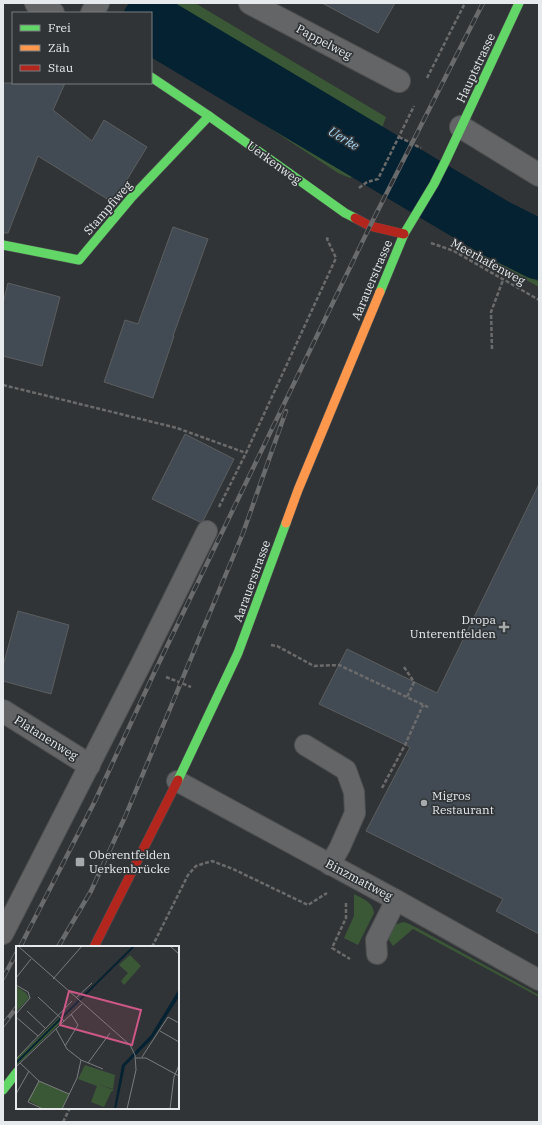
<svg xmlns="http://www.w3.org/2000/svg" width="542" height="1125" font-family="'IBM Plex Serif',serif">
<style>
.green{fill:#3b5836}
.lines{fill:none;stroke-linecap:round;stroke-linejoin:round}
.river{stroke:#042231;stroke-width:59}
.building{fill:#424b54;stroke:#5c5e5f}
.lane-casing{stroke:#4f5152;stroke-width:22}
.street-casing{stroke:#4f5152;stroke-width:24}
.fast-casing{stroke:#4f5152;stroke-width:10}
.slow-casing{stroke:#4f5152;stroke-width:10}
.jam-casing{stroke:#4f5152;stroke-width:10}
.path{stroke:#6b6b6c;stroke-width:2.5;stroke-dasharray:4 2;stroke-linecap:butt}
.lane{stroke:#646567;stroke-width:20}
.street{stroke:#646567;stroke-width:22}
.fast{stroke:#63d668;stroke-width:9}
.slow{stroke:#ff974d;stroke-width:9}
.jam{stroke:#b3261e;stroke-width:9}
.rail-casing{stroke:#6a6b6c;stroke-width:4.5}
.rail{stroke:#303437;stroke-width:3;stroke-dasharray:9;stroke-linecap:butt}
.poi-dot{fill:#a7aaac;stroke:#303437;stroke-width:1.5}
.labels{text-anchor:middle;stroke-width:3.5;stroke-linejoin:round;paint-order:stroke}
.street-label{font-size:12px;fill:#e7eaec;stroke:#303437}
.poi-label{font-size:12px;fill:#e7eaec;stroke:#303437;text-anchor:start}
.water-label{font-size:13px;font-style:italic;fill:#a9dcfc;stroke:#303437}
.inset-river{fill:none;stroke:#042231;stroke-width:2}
.inset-road{fill:none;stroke:#7a7d7f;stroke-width:1}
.view{fill:#cd5786;fill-opacity:0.15;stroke:#cd5786;stroke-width:2}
.inset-edge{fill:none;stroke:#e7eaec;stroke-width:2}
</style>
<rect width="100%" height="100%" fill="#313436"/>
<g class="green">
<polygon points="131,3 195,3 386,117 366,173 350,178 338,173 151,50 151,13 126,13"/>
<polygon points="471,242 521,270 539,282 539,287 473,251 468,245"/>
<path d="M354 894C363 899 373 902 374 913L358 945 344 938 354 916Z"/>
<polygon points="403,922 407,923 417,928 539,995 539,997 413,929 393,946 389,940 390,934 395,925"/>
</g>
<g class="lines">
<polyline class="river" points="151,23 495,228 539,250"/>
</g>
<g class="building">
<polygon points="322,3 395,3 378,33"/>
<polygon points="3,83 65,83 53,110 92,141 104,120 147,147 117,196 112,202 38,156 8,233 3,233"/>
<polygon points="173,227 208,239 173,336 174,336 153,398 104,382 125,320 138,324"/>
<polygon points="8,283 60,297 42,366 3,356 3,303"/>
<polygon points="185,434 234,459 203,521 200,522 152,499"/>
<polygon points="539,484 539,934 496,911 503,899 366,831 410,747 319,704 347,649 437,693"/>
<polygon points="18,611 69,625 51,694 3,681 3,666"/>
</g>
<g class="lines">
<g class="lane-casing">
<g id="lane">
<polyline points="305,745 346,770 354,792 355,813 340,847 330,865"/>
<polyline points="177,781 396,900 539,980"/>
<polyline points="3,934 141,664 207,531"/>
<polyline points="377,954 376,940 396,900"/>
</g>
</g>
<g class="street-casing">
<g id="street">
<polyline points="36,3 53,13"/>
<polyline points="250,3 399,81"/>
<polyline points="92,13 98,3"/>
<polyline points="461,127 539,175"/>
<polyline points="3,711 89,765"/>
</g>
</g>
<g class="fast-casing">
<g id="fast">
<polyline points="151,77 209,116 345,213 355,218"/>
<polyline points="3,245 79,260 131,198 209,116"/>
<polyline points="380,292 404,234 434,184 446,160 519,3"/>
<polyline points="178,780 238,653 286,523"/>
<polyline points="3,1090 17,1072"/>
</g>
</g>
<g class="slow-casing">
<polyline id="slow" points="286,523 298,490 380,292"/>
</g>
<g class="jam-casing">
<g id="jam">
<polyline points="355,218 370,226 404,234"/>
<polyline points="94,947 178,780"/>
</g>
</g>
<g class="path">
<polyline points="427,78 465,3"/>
<polyline points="399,137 421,148"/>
<polyline points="359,188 367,182 378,179 414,106"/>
<polyline points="431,243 454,251 539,300"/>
<polyline points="492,349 491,312 503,280"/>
<polyline points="3,385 177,428 246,453"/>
<polyline points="219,507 246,453 336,258 327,239 329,236"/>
<polyline points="271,645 277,646 314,666 339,665 430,708"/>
<polyline points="404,667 414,682 407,697"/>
<polyline points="166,677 191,687"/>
<polyline points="382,788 405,745 423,705"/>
<polyline points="346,903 346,918 332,948 350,959"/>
<polyline points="152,947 188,875 196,866 212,861 233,869 308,905 327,893"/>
<polyline points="63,1122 70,1108"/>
</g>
<use href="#lane" class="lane"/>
<use href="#street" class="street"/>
<use href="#fast" class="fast"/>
<use href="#slow" class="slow"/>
<use href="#jam" class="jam"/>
<g class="rail-casing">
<g id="rail">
<polyline points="20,947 95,801 155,671 370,226 483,3"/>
<polyline points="58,947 91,891 125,817 243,533 286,411"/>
<polyline points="3,978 17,952"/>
<polyline points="3,1025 17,1007"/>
</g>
</g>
<use href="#rail" class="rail"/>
</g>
<g class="poi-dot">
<path d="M502 621h4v4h4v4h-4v4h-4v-4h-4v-4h4z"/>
<circle cx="424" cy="803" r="4"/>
<rect x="75" y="857" width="10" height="10" rx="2"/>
</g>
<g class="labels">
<g class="street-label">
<text transform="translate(324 42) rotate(28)" y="4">Pappelweg</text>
<text transform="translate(476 68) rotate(-65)" y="4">Hauptstrasse</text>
<text transform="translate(274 163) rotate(36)" y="4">Uerkenweg</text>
<text transform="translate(108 208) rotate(-49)" y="4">Stampfiweg</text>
<text transform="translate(488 262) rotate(29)" y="4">Meerhafenweg</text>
<text transform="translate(372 280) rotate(-67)" y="4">Aarauerstrasse</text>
<text transform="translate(252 581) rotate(-70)" y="4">Aarauerstrasse</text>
<text transform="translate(46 738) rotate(32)" y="4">Platanenweg</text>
<text transform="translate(359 880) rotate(28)" y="4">Binzmattweg</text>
</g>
<g class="poi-label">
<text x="496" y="624" text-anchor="end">Dropa<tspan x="496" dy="14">Unterentfelden</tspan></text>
<text x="432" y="800">Migros<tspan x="432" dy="14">Restaurant</tspan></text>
<text x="89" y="859">Oberentfelden<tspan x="89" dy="14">Uerkenbrücke</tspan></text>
</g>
<g class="water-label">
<text transform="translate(344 138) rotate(31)" y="5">Uerke</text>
</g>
</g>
<g transform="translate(16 946)">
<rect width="163" height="163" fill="#313436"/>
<path d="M114 9 125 20 108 39 105 35 112 27 103 19ZM0 40 10 47 13 52 0 66ZM43 72 45 76 0 120V113ZM69 119 99 129 97 143 76 136 98 144 95 146 88 161 75 156 81 140 62 133ZM23 135 53 148 46 163H27L12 154Z" fill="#3b5836"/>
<path d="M163 43V51L136 93 109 120 100 163H98L106 119 135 89Z" fill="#042231"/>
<path class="inset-river" d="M0 117 118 0"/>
<path class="inset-road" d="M2 0 114 99 119 109 120 124 111 163M154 0 163 8M0 32 15 13M37 33 66 0M0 39 12 46 14 52 0 68M22 51 48 75M60 52 76 37M11 65 29 82M0 71 22 90M40 83 51 103 65 114 61 132 46 163M144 85 163 96M49 100 62 79 55 68M126 111 152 71 163 77M120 112H130L163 130M0 113 56 55M65 114 87 123M4 117 23 135 53 148M72 117 94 87M0 121 66 58M23 135 12 156 27 163M0 148 13 125M154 163 158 131 163 119"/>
<path class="view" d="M53 45 125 64 116 99 44 79Z"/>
<rect width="163" height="163" class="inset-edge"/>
</g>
<rect width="542" height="1125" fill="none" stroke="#e7eaec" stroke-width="8"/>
<rect x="12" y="12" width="140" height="72" fill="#303437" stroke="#797d7f"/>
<rect x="20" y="25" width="20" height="6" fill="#63d668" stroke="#797d7f"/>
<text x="48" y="32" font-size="12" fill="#e7eaec">Frei</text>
<rect x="20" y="45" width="20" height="6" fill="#ff974d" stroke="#797d7f"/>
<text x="48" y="52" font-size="12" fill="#e7eaec">Zäh</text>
<rect x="20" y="65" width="20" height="6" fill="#b3261e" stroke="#797d7f"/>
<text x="48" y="72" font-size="12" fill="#e7eaec">Stau</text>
</svg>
